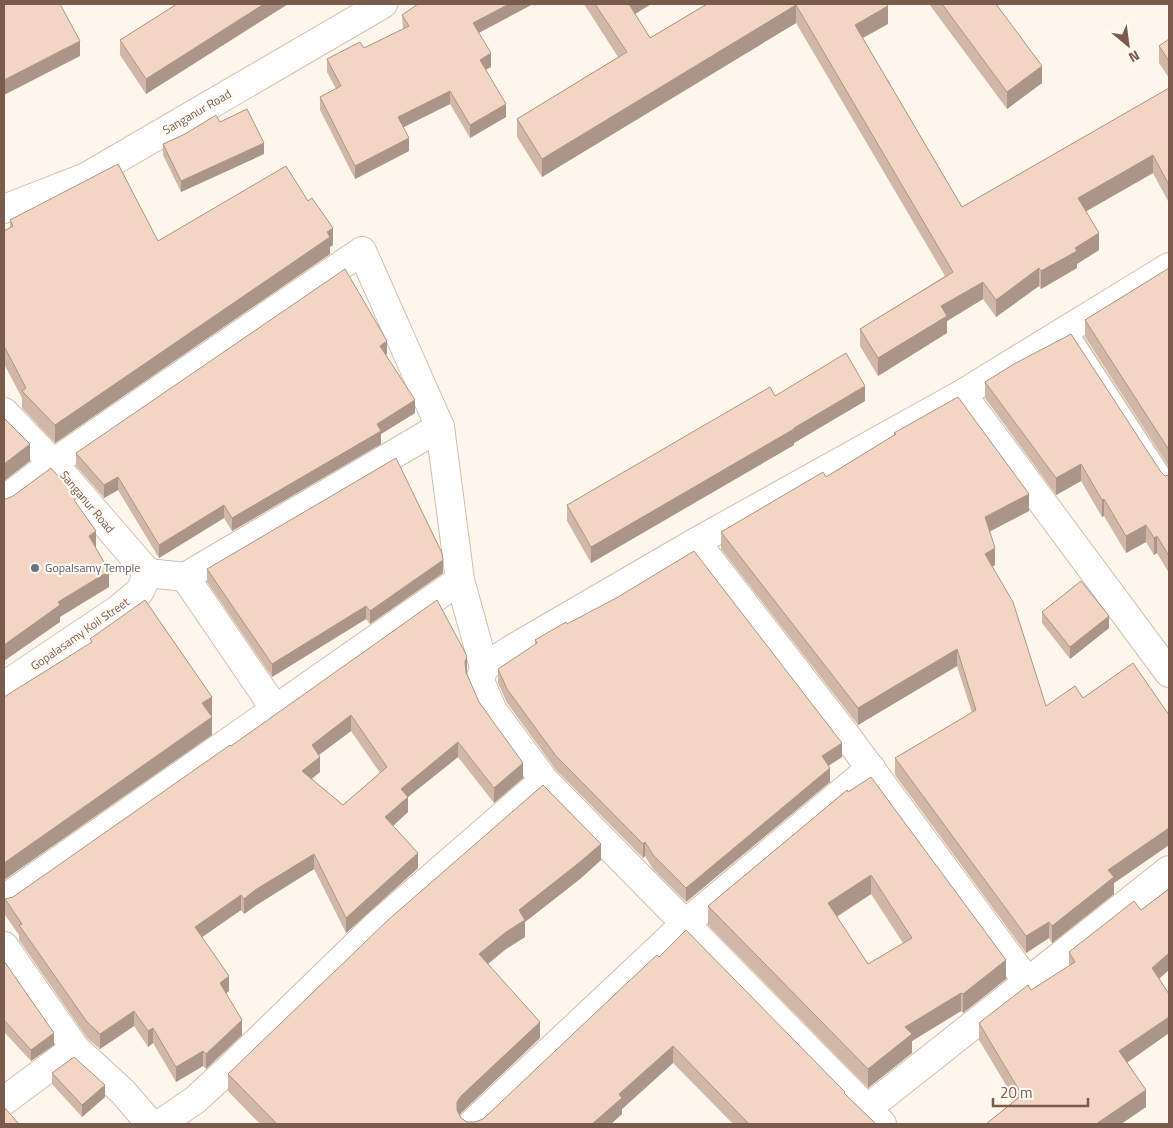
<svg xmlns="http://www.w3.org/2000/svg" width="1173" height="1128" font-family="'Titillium Web',sans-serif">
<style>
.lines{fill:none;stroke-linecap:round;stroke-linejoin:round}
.service-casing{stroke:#d1beb0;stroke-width:18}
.minor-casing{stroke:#d1beb0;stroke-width:30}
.secondary-casing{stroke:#d6c0b0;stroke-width:30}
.service{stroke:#fff;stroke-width:15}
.minor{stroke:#fff;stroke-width:28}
.secondary{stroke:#fff;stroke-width:28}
.wall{fill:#d1b7a8;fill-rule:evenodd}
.shaded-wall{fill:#aa9588}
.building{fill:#f3d5c3;stroke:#aa9588;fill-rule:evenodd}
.worship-dot{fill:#6b7280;stroke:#fffaf3;stroke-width:2}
.labels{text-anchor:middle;stroke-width:4.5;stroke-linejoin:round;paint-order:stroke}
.street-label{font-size:12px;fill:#7a5c4d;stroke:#fffaf3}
.worship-label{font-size:12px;fill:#5b616d;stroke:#fffaf3;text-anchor:start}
</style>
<rect width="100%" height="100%" fill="#fdf6ec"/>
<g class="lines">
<g class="service-casing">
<polyline id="service" points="1068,329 1169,484"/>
</g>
<g class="minor-casing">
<g id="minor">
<polyline points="962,394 1169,673"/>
<polyline points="53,463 362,251 440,427"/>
<polyline points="696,542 845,734 1027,981"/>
<polyline points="148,573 185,577 440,427 460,580 484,667 480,681 493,711 544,780 882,1124"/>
<polyline points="185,577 275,709"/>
<polyline points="484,667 512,649 696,542 962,394 1169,267"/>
<polyline points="4,899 460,580"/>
<polyline points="4,946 75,1048 4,1101"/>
<polyline points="75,1048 123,1092 147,1120 154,1124"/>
<polyline points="868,1108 1169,870"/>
<polyline points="160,1124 195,1100 230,1068 377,925 544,780"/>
<polyline points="472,1124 686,923 871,768"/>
</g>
</g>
<g class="secondary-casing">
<g id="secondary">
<polyline points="4,209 86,177 383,4"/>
<polyline points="4,412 53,463 148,573 140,591 119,609 4,686"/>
<polyline points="4,500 53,463"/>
</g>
</g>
<use href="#service" class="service"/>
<use href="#minor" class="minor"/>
<use href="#secondary" class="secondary"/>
</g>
<g class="wall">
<polygon points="177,4 288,4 146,94 120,55 120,40"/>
<polygon points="418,4 539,4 534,6 533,4 478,33 491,67 486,69 506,117 470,138 450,104 403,127 409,151 355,179 320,110 320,97 336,89 327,72 327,59 364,48 403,29 402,15"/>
<polygon points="584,4 651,4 635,14 650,38 707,4 886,4 888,24 863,38 962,207 1169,88 1169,203 1153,173 1086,211 1099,250 1077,264 1077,268 1041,289 1039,286 996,317 983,299 947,321 947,333 878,376 860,346 860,329 945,276 796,23 542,177 517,137 517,119 618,57"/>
<polygon points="929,4 996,4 1042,83 1007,109"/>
<polygon points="1169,39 1169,78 1159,63 1159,46"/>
<polygon points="220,122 264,154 181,192 163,155 163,144"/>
<polygon points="10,220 158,241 333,245 330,247 330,254 55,443 22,408 22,398 4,364 4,231 10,228"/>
<polygon points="1169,268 1169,467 1085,337 1085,320"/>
<polygon points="387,354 386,355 415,413 381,434 381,444 232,531 224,518 159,558 118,490 104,498 76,466 76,453"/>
<polygon points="985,382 1161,472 1165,476 1169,475 1169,573 1157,553 1154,555 1146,542 1126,553 1104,516 1102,517 1081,481 1056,495 985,398"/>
<polygon points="775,396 865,401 794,443 794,445 591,563 567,521 567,505"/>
<polygon points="894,433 1029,511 990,531 995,565 992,567 1046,706 1083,698 1169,715 1169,845 1114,883 1114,894 1052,943 1049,938 1026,953 895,775 895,758 972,713 957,666 858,725 721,549 721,532 826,477 894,435"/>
<polygon points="207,569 443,573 370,624 366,619 272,677 207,582"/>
<polygon points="1042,612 1109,628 1070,659 1042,623"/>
<polygon points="567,624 842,757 828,766 830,782 686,902 653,869 645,856 643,858 556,770 507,703 498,683 498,669 535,645 535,640"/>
<path d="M467 671 466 673 479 702 523 778 494 803 458 757 408 797V812L393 826 418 868 346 933 314 869 255 906 244 914 241 910 202 937 229 991 226 993 242 1035 206 1069 203 1066 176 1082 153 1043 148 1047 134 1026 100 1049 87 1038 19 940V935L5 915V899L13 897 231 746ZM351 731 380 773 343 805 312 779 320 772 319 755Z"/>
<path d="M847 790 1006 979 963 1013 961 1011 912 1041V1053L868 1088 708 925V906ZM871 894 903 943 868 964 837 917Z"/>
<polygon points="601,860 580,879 525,922 525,937 506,949 488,964 540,1038 461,1113 460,1115 461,1118 467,1122 475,1122 483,1119 659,957 845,1094 876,1124 733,1124 673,1063 622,1109 622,1114 611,1124 260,1124 228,1091 228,1074"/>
<polygon points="1069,952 1159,978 1169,994 1169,1033 1127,1063 1146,1107 1121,1124 986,1124 1015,1100 979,1040 979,1023 1069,966"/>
<polygon points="4,961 54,1045 31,1061 4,1032"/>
<polygon points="52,1073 105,1097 82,1117 52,1084"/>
</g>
<g class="shaded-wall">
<polygon points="264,4 288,4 146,94 146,79"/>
<polygon points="509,4 533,4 473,36 473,23"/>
<polygon points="627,4 651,4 627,19"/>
<polygon points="796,5 796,23 542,177 542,159"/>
<polygon points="888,6 888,24 855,42 855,25"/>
<polygon points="80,41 80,56 4,95 4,80"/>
<polygon points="491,53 491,67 480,73 480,60"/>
<polygon points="1042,66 1042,83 1007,109 1007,92"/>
<polygon points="450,91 450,104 398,130 398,117"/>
<polygon points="506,104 506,117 470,138 470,125"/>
<polygon points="409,138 409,151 355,179 355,166"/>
<polygon points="264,143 264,154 181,192 181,181"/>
<polygon points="1153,155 1153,173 1078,216 1078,198"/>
<polygon points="333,228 333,245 330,247 330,254 55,443 55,425"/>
<polygon points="1099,233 1099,250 1077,264 1077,268 1041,289 1041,271 1075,248"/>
<polygon points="1039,268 1039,286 996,317 996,300"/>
<polygon points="983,282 983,299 947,321 947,333 878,376 878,358 941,306"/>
<polygon points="387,341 387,354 380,359 380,346"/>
<polygon points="865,386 865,401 794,443 794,445 591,563 591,547"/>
<polygon points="415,400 415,413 381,434 381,444 232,531 232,518 377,424"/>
<polygon points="30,444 30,461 4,481 4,464"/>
<polygon points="1081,464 1081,481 1056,495 1056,478"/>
<polygon points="118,477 118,490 104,498 104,485"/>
<polygon points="1029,494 1029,511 985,534 985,517"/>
<polygon points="1104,499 1104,516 1102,517 1102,500"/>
<polygon points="224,505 224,518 159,558 159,545"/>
<polygon points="1146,525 1146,542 1126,553 1126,536"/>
<polygon points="96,531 96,548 89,536"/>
<polygon points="1157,536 1157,553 1154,555 1154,538"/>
<polygon points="995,548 995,565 985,571 985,554"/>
<polygon points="443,560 443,573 370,624 370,611"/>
<polygon points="109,571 109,587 60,617 60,622 4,661 4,645 58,602"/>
<polygon points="366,606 366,619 272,677 272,664"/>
<polygon points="1109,616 1109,628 1070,659 1070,647"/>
<polygon points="957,649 957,666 858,725 858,708"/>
<polygon points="467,656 467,671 465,677 465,662"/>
<polygon points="212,697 212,715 202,721 202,703"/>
<polygon points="351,715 351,731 312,760 312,745"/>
<polygon points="212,717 212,735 4,880 4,863"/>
<polygon points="458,742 458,757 408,797 408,812 385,833 385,817 401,789"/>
<polygon points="842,743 842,757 822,770 822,756"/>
<polygon points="320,757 320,772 302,786 302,771"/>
<polygon points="523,763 523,778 494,803 494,788"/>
<polygon points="830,768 830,782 686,902 686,888"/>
<polygon points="1169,828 1169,845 1114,883 1114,894 1052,943 1052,926 1108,870"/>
<polygon points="645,842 645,856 643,858 643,844"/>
<polygon points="601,844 601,860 580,879 525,922 525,937 506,949 479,971 479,954 519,910"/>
<polygon points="418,853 418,868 346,933 346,918"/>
<polygon points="314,854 314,869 255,906 244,914 244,899 255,890"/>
<polygon points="871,875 871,894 828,922 828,903"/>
<polygon points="241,895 241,910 195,942 195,927"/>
<polygon points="1049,922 1049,938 1026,953 1026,936"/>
<polygon points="1169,953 1169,970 1152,985 1152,968"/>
<polygon points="1006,960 1006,979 963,1013 963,994"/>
<polygon points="229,976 229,991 220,998 220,983"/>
<polygon points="961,993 961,1011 912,1041 912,1053 868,1088 868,1069 905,1027"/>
<polygon points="134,1011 134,1026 100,1049 100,1034"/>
<polygon points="1169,1017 1169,1033 1119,1068 1119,1051"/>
<polygon points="242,1020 242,1035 206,1069 206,1054"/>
<polygon points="540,1022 540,1038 461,1113 457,1119 457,1102 461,1096"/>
<polygon points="153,1028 153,1043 148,1047 148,1031"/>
<polygon points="54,1033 54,1045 31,1061 31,1050"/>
<polygon points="673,1046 673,1063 622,1109 622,1114 611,1124 592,1124 619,1094"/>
<polygon points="203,1051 203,1066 176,1082 176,1067"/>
<polygon points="105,1085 105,1097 82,1117 82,1105"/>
<polygon points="1146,1090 1146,1107 1121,1124 1096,1124"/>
</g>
<g class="building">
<polygon points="4,4 60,4 80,41 4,80"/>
<polygon points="177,4 264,4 146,79 120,40"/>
<polygon points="418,4 509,4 473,23 491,53 480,60 506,104 470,125 450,91 398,117 409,138 355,166 320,97 341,86 327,59 360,42 364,48 409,26 402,15"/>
<polygon points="595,4 629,4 650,38 707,4 886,4 888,6 855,25 962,207 1169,88 1169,185 1153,155 1078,198 1099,233 1075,248 1077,251 1041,271 1039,268 996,300 983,282 941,306 947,316 878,358 860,329 953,272 796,5 542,159 517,119 627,52"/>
<polygon points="942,4 996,4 1042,66 1007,92"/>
<polygon points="1169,39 1169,61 1159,46"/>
<polygon points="247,109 264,143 181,181 163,144 185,134 216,115 220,122"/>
<polygon points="118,164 158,241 286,166 308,201 312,198 333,228 327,232 330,237 55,425 22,391 26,388 4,346 4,231 13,226 10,220"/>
<polygon points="1169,268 1169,450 1085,320"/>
<polygon points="345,269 387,341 380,346 415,400 377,424 381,431 232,518 224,505 159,545 118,477 104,485 76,453"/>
<polygon points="1071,334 1161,472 1165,476 1169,475 1169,556 1157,536 1154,538 1146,525 1126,536 1104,499 1102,500 1081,464 1056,478 985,382 1014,364"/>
<polygon points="846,353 865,386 794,428 794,429 591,547 567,505 770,387 775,396"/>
<polygon points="958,397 1029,494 985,517 995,548 985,554 1013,602 1046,706 1075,686 1083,698 1133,663 1169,715 1169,828 1108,870 1114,877 1052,926 1049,922 1026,936 895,758 976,710 957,649 858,708 721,532 823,472 826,477 896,434 894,433"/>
<polygon points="4,418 30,444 4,464"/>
<polygon points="396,458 442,553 443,560 370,611 366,606 272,664 207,569"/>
<polygon points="51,468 77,498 74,500 96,531 89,536 109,571 58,602 60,605 4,645 4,498 6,499 13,496"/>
<polygon points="694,551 842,743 822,756 830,768 686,888 653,855 645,842 643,844 556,756 507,689 498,669 537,643 535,640 566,622 567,624 618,597"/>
<polygon points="1081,581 1109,616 1070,647 1042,612"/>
<polygon points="145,600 212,697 202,703 212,717 4,863 4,697 92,642 90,639"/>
<path d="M437 600 467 656 465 662 466 672 479 702 523 763 494 788 458 742 401 789 408 797 385 817 418 853 346 918 314 854 255 890 244 899 241 895 195 927 229 976 220 983 242 1020 206 1054 203 1051 176 1067 153 1028 148 1031 134 1011 100 1034 87 1022 19 925 22 924 5 899 13 897 230 745 231 746ZM351 715 387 767 343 805 302 771 320 757 312 745Z"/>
<path d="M871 777 1006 960 963 994 961 993 905 1027 912 1034 868 1069 708 906 847 790 848 792ZM871 875 912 938 868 964 828 903Z"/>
<polygon points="543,785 601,844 580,862 519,910 525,920 506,932 479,954 540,1022 461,1096 457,1102 457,1110 461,1118 467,1122 475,1122 483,1119 645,966 657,955 659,957 686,930 845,1092 844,1093 876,1124 749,1124 673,1046 619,1094 622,1098 592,1124 277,1124 228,1074 388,920"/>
<polygon points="1169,889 1169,953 1152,968 1169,994 1169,1017 1119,1051 1146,1090 1096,1124 986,1124 1022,1095 979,1023 1028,985 1031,990 1075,962 1069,952 1134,901 1141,910"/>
<polygon points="4,961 54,1033 31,1050 4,1020"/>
<polygon points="74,1057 105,1085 82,1105 52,1073"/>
<polygon points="4,1107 19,1124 4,1124"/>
</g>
<circle class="worship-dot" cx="35" cy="568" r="5"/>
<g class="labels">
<g class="street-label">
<text transform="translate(197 112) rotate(-30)" y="4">Sanganur Road</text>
<text transform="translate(87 502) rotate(50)" y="4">Sanganur Road</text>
<text transform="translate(80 634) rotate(-35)" y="4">Gopalasamy Koil Street</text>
</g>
<g class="worship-label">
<text x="45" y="572">Gopalsamy Temple</text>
</g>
</g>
<rect width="1173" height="1128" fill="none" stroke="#7a5c4d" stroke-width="10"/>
<g transform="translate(1128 45) rotate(151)" stroke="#fffaf3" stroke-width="4" paint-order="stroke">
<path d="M0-4L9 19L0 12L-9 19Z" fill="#7a5c4d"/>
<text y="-8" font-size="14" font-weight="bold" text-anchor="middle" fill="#7a5c4d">N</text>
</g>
<path d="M993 1098v8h95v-8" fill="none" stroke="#7a5c4d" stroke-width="2.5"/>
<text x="1000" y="1098" font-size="15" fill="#7a5c4d" stroke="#fffaf3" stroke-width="4" paint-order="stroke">20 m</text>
</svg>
